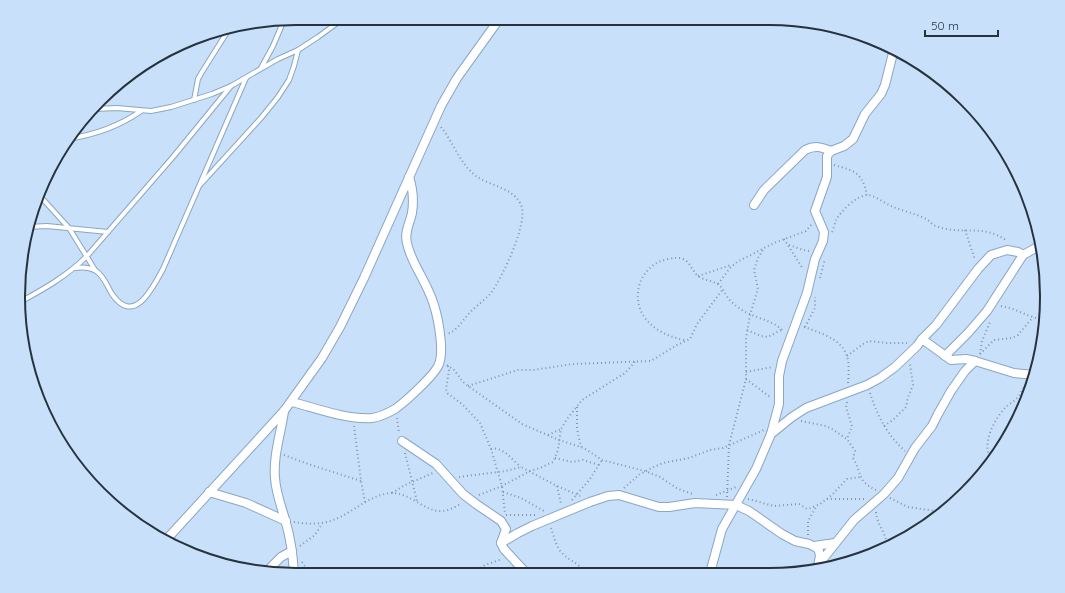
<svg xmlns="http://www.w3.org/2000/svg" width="1065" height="593" font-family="Quicksand,sans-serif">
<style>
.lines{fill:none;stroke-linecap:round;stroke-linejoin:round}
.service-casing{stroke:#8aa6c5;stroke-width:6}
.minor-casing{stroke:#8aa6c5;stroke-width:10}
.path{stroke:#8396a9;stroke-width:2;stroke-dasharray:1 3;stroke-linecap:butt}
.service{stroke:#fff;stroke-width:4}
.minor{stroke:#fff;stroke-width:8}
.rim{fill:none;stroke:#26323e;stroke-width:2}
</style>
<rect width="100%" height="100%" fill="#c8e0f9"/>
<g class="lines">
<g class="service-casing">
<g id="service">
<polyline points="261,68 273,46 284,20"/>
<polyline points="194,100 198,79 202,72 229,29"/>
<polyline points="95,109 117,108 151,111 171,107 212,94 231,86 278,59 298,50 318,37 344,18"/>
<path d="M67 139C95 135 118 127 141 111"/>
<polyline points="200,185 261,118 278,97 289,80 294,66 298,50"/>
<polyline points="40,196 69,228 95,270"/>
<polyline points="27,227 47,226 108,232"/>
<path d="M75 268C82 267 89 267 96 271 104 276 107 286 112 294 134 326 152 289 163 269L246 78"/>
<path d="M20 302C44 289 67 276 87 256L173 157 231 86"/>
</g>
</g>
<g class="minor-casing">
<g id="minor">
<path d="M754 205 764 190 805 150C815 145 821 147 831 151"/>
<polyline points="922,339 951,360 966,359 975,361 1014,373 1035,375"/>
<polyline points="945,356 968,333 987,311 1023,255"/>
<path d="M292 402C316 408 347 420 372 418 380 417 388 413 395 409 405 402 435 375 439 364 443 354 440 332 438 321 436 311 433 300 428 290 421 274 410 259 407 243 404 232 410 223 412 213 414 200 413 189 409 177"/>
<path d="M284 411C281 433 273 456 275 478 276 494 282 508 286 523 291 540 293 557 294 574"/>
<polyline points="771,434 792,417 806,408 867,385 880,378 895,367 917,346 922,339 936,325 978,269 991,255 1007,250 1018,252 1023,255 1041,245"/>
<polyline points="402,441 436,464 463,494 476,504 501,521 506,529 501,543 504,549 527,574"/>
<polyline points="209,492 246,503 286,521"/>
<polyline points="165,541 284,411 322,358 340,327 364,278 441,106 457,78 500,18"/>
<polyline points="501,543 518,533 532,526 590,502 608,496 619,495 659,507 669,507 695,503 736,505 749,511 782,534 795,541 809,544 817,548 819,551 820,556 817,570"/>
<polyline points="814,546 835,543"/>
<polyline points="819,564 854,520 884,494 898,478 915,448 932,426 938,414 951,391 965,371 975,361"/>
<polyline points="266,572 281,557 292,551"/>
<polyline points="710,573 722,529 756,469 771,434 779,404 779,376 782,361 807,293 815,259 823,241 824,232 815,211 827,177 827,156 831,151 844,146 853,139 865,114 881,94 885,85 894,49"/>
</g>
</g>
<g class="path">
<path d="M441 127C453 142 460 164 476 176 490 186 514 188 521 205 529 222 502 278 491 293 484 301 474 307 467 316 461 322 457 331 447 334"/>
<path d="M834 165C856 171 862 173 867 195"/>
<polyline points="965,230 975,260"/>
<path d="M832 232C834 228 835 223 836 220 841 211 856 196 867 195 874 195 883 202 889 205 901 211 915 213 926 219 930 221 932 225 936 226 961 236 983 223 1007 241"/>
<polyline points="784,239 803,269"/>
<polyline points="789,245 803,250 809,251"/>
<polyline points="698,276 731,265"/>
<polyline points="820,278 825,259"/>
<polyline points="718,284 730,268 737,262 774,243 806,231 812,224"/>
<path d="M1001 306C1016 308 1029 318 1045 320"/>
<path d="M804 327C811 329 818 332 825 335 849 346 850 359 848 383"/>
<polyline points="805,327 815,308 815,297"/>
<polyline points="747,330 761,336 768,337 781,330"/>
<path d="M684 340C670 337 655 331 645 318 629 296 641 264 668 259 674 258 679 257 683 259 690 262 692 270 697 275 704 281 712 280 719 285 723 288 725 294 728 298 731 302 735 305 739 308 752 318 771 319 782 330"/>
<polyline points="980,354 994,340 1012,338 1018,335 1033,317"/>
<polyline points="980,354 982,341 991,320"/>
<polyline points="847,356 863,344 869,341 887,343 907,343"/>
<polyline points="447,365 454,370 464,383 522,424 559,440 584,448 602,460 645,471 660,477 678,489 693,494"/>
<polyline points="448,366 449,370 446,389 447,393 462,404 480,423 491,449 502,486 505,514"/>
<polyline points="746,372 773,367"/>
<polyline points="746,379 770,397"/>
<polyline points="468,386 518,370 533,370 573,364 651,361 677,345 690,339 697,324 723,289"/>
<path d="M870 393C877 415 887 435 905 451"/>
<polyline points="847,402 846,407 852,426 847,439"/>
<polyline points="577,407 577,429 581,447"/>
<polyline points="397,418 399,433"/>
<path d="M801 421 826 426 832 429 847 439 855 451 853 458C863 475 856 480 876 490"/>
<polyline points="354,426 361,481 365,502"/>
<polyline points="884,426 893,420 906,407 908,397 913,385 910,364"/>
<polyline points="548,435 561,429"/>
<path d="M491 449C503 446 512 460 521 467"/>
<polyline points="405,453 417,501"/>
<polyline points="284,455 308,464 361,481"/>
<polyline points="555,458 572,462 583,460 599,465"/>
<path d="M991 460C981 444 994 420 1005 408 1008 404 1014 402 1017 398 1022 393 1022 387 1029 383"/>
<polyline points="459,477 506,471 521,467 557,486 580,496"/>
<polyline points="557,486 561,504"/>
<polyline points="624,488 640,474 654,467 663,463 689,458 710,450 723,448 764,430"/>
<polyline points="503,492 521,498 544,511"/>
<polyline points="392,493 405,485 433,473"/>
<polyline points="479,495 502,486 530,471 540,468 553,462 558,450 561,429 567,419 582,400 625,373 635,362"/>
<polyline points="716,495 736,487"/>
<polyline points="727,497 729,445 746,379 746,338 750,315 758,289 754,270 758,258 764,248"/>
<polyline points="890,498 908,507 943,512"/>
<polyline points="748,499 774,506 799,504 807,509 811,508 820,504 832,495 847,479 860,477"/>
<polyline points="827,499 864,499"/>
<polyline points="572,500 590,479 602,460"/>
<path d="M876 512C877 525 886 532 887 546"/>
<polyline points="506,515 536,515"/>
<path d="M294 522C306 524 321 525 333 520 353 513 370 494 392 493 410 493 426 512 441 511 448 511 455 507 461 504"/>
<path d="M551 528C554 536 556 548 563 554 571 562 580 563 584 573"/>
<polyline points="808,535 808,521 816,507"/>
<polyline points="300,546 315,535 322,524"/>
<polyline points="302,562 310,574"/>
<polyline points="470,574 485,565 502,559"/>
</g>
<use href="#service" class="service"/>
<use href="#minor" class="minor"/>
</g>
<path d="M0 0H1065V593H0ZM296 25H769A271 271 0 0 1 1040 296V297A271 271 0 0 1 769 568H296A271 271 0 0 1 25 297V296A271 271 0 0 1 296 25Z" fill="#c8e0f9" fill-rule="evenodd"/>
<path class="rim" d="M296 25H769A271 271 0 0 1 1040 296V297A271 271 0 0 1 769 568H296A271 271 0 0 1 25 297V296A271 271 0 0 1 296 25Z"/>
<path d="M925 30v6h73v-6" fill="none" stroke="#26323e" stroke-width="2"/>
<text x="931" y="30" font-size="12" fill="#26323e" stroke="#c8e0f9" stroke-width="3" paint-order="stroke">50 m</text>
</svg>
